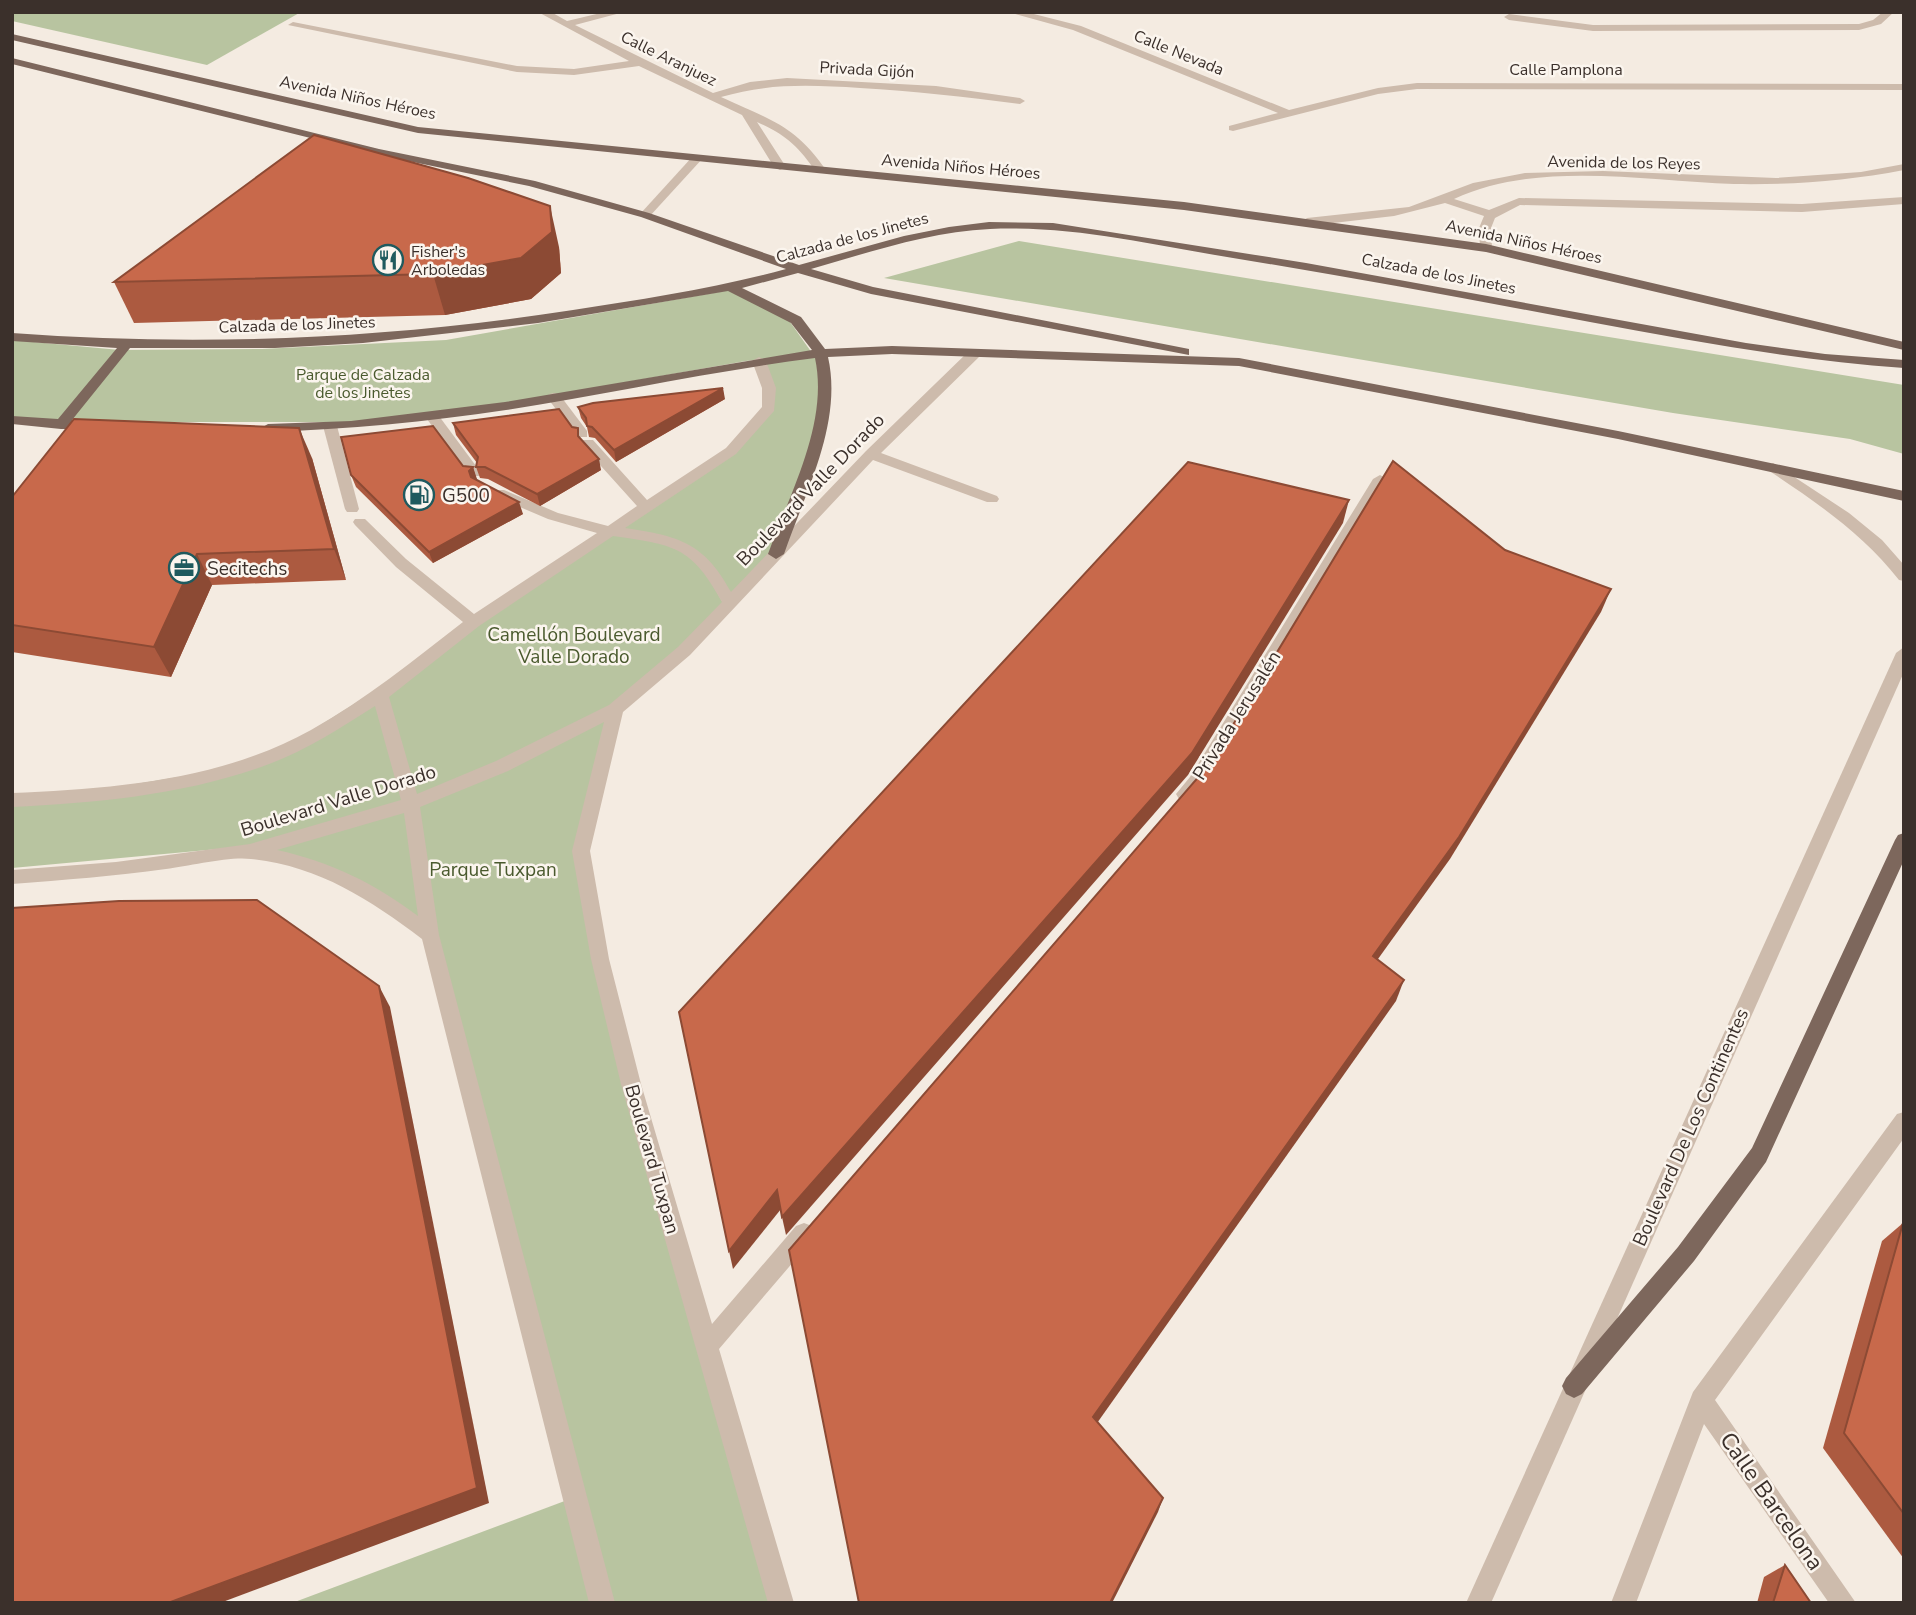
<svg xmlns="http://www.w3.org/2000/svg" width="1916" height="1615" font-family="'Nunito Sans',sans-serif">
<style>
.green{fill:#b8c4a0}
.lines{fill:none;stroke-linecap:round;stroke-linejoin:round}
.minor{fill:#cdbbac;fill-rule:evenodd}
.major{fill:#7d675c;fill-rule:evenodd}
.wall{fill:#ac5a40}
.shaded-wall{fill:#8c4a34}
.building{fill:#c8694b;stroke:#8c4a34;stroke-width:2}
.labels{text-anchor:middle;stroke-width:5;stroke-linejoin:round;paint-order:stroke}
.far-street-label{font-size:16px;fill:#3b302b;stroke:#fbf5ee}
.far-poi-label{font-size:16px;fill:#3b302b;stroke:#fbf5ee;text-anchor:start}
.far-park-label{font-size:16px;fill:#4a5a2e;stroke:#fbf5ee}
.street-label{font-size:19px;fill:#3b302b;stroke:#fbf5ee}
.poi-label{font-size:19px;fill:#3b302b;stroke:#fbf5ee;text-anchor:start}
.park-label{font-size:19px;fill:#4a5a2e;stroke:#fbf5ee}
.near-street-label{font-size:23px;fill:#3b302b;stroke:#fbf5ee}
</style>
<rect width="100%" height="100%" fill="#f4ebe1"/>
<g class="green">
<polygon points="12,12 301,12 207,65 12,21"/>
<polygon points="1019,241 1904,385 1904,454 1850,439 1673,413 884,278"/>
<polygon points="730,290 788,319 812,353 746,361 525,400 367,422 61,422 12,417 12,340 120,350 262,349 446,340"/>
<path d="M818 357 824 384 816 435 776 551 731 599C699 535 679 540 615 528L733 452 770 411 760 364Z"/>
<polygon points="613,534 676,546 699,560 723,603 679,649 613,704 500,761 410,800 251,846 12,868 12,804 259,764 462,636"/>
<polygon points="611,714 578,852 778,1603 605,1603 434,934 369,887 262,850 412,807"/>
<polygon points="570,1499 595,1603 292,1603"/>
</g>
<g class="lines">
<g class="minor">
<path d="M538 12H551L567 21 605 12H624L575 25 713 93 750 82 787 78 936 86 1020 98 1025 101 1020 104C966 97 914 91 860 88 811 85 768 83 721 97 770 120 794 124 826 170L816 172C798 146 786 135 757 122L786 167 780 170 774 167 742 115 639 66 574 75 517 72 288 25 293 22 517 66 574 69 629 61Z"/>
<polygon points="1008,12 1026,12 1081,26 1289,110 1378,88 1417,83 1904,84 1904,90 1417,89 1378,94 1233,131 1229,130 1229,126 1278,113 1073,30"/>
<polygon points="1883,12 1894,12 1881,24 1859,30 1593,31 1509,20 1504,17 1509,14 1593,25 1859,24 1873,20"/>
<polygon points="693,156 703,158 649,217 641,217 641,213"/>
<path d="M1904 164V170C1847 181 1792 185 1734 184 1645 181 1537 160 1454 199L1489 210 1519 198 1802 204 1904 197V204L1802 212 1520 205 1495 218 1491 228 1492 248 1486 252 1480 248 1479 228 1484 216 1445 203 1394 216 1307 226 1301 222 1307 218 1409 207 1473 183 1525 173 1603 171 1776 178 1861 172Z"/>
<path d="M975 349 980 350V356L881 453 997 496 999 499 997 502H987L873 460 690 655 623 712 590 851 609 959 641 1084 712 1324 796 1226 804 1223 812 1226 815 1233 812 1240 719 1349 794 1603H768L621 1084 591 959 572 851 604 722 508 771 420 807 439 935 615 1603H589L422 939C369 899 318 866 251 859 230 856 189 866 166 869 115 876 64 880 12 884V870L116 862 250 844 401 800 375 706C339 729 302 753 261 767 182 795 95 803 12 807V793C112 789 222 780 311 730 366 699 414 660 463 622L396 567 355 525 353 522 355 519H365L406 559 474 614 597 533 548 519 494 496 492 493 494 490H504L558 513 608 526 637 506 583 446V440H593L647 500 726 448 762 407V388L752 361 759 357 766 361 776 388 774 411 736 454 625 528C678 536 704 542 731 592L866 451 970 350ZM613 536C673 545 691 545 722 602L678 647 609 705 496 761 417 794 389 697 479 626ZM404 813 418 916C374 883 331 862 277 850Z"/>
<polygon points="554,393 559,394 587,431 587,437 577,437 549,400 549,394"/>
<polygon points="431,411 436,412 479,470 479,476 469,476 424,415"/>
<polygon points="330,422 337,426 359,509 357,512 347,512 345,509 323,426"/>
<path d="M1773 463 1849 513 1882 540 1904 565V581L1899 580C1863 534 1816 502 1768 470L1766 467Z"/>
<polygon points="1380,475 1387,479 1202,787 1191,799 1179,799 1176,794 1190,777 1373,479"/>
<polygon points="1904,647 1904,672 1491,1603 1466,1603 1896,653"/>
<polygon points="1904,1112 1904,1138 1715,1400 1856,1603 1829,1603 1704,1424 1636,1603 1611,1603 1693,1392 1897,1114"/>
</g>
<g class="major">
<polygon points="12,34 418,127 1184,202 1486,244 1904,342 1904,350 1486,252 1184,210 418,133 12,40"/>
<path d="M12 58 379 149 535 181 649 213 799 265 904 236 949 227 989 222 1053 223 1306 263 1746 343 1825 354 1904 360V368C1798 361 1694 341 1590 322 1473 300 1356 278 1239 259 1157 246 1074 225 990 229 929 232 870 252 811 269L873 287 1184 348 1189 349V355L871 294 798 273 742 288 801 317 825 349 892 346 1239 358 1618 431 1904 491V501L1618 439 1239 366 892 354 828 357C843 423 805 493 784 554L776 559 768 554C790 493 829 423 815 358 712 371 609 394 506 410 427 422 348 429 268 432L261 428 268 424 351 421 505 402 812 350 791 323 728 291 538 323 363 343 275 348H130L72 420 98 423V429H61L12 424V416L58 419 117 348 12 341V333C202 347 385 339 573 310 644 299 716 288 786 269L641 217 529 186 379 155 12 64Z"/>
<polygon points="1904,833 1904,860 1766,1162 1694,1261 1582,1394 1574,1398 1566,1394 1562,1386 1566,1378 1678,1247 1752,1148 1895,840 1898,835"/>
</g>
</g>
<g class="wall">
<polygon points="559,247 561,273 531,299 445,315 134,323 114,282"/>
<polygon points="725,399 616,462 595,438 589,437 587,427 581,418 578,407"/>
<polygon points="453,423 572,427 601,470 540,506 488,479 480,478 476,467 477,463 456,435"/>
<polygon points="312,458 346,580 212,585 171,677 12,652 12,497"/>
<polygon points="473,467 476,479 523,514 433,563 356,487 351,475"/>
<polygon points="1903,1223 1904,1224 1904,1559 1823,1448 1882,1241"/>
<polygon points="1785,1565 1811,1603 1757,1603 1764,1577"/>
</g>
<g class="shaded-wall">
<polygon points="550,206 559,247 561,273 531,299 445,315 433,274"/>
<polygon points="723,388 725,399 616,462 614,450"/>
<polygon points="299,428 312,458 346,580 334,549"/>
<polygon points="599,459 601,470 540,506 537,494"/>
<polygon points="473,467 477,479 473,483 469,471"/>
<polygon points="1349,500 1343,523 1188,775 786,1235 782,1217"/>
<polygon points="519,502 523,514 433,563 429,552"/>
<polygon points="197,554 212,585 171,677 154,647"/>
<polygon points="1611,589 1601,612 1450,859 1365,977 1373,956"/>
<polygon points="1404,980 1396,1001 1090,1433 1093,1417"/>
<polygon points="379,986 390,1007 489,1503 220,1603 168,1603"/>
<polygon points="777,1190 781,1209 733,1269 729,1251"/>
<polygon points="1163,1498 1158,1512 1112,1603 1110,1603"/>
</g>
<g class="building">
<polygon points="314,135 468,178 550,206 552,232 521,258 433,274 114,282"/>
<polygon points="723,388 614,450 592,427 587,426 586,418 578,407 593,403"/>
<polygon points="559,409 572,427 578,428 578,436 599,459 537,494 485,467 476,467 478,457 453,423"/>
<polygon points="74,419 299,428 334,549 197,554 154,647 12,625 12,497"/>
<polygon points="433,426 463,466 473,467 469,471 471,477 519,502 429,552 351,475 341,437"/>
<polygon points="1393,461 1505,550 1611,589 1459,837 1373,956 1404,980 1093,1417 1163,1498 1110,1603 859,1603 789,1250 1208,766"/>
<polygon points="1188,462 1349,500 1192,753 782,1217 777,1190 729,1251 679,1012"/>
<polygon points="257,900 379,986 477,1488 168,1603 12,1603 12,908 119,901"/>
<polygon points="1903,1223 1904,1224 1904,1514 1844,1433"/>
<polygon points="1785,1565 1811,1603 1773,1603"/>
</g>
<defs>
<g id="restaurant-ring" transform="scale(1.575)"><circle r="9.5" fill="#fbf5ee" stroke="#1f5a5e" stroke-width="1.5"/><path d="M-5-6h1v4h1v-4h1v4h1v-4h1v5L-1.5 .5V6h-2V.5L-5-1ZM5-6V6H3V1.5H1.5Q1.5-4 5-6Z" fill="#1f5a5e"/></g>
<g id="fuel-ring" transform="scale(1.575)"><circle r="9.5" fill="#fbf5ee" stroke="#1f5a5e" stroke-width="1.5"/><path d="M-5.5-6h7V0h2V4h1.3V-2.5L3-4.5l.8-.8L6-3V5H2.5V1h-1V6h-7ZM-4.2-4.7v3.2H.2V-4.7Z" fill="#1f5a5e"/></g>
<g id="office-ring" transform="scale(1.575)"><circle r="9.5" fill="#fbf5ee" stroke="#1f5a5e" stroke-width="1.5"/><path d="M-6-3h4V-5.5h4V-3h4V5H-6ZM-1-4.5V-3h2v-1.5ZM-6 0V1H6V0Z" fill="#1f5a5e"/></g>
</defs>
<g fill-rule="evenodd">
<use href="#restaurant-ring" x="388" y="260"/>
<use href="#fuel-ring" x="419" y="495"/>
<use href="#office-ring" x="184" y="568"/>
</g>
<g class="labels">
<g class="far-street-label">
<text transform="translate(1179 52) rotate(22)" y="6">Calle Nevada</text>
<text transform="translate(669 58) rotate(26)" y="6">Calle Aranjuez</text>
<text transform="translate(867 69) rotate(3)" y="6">Privada Gijón</text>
<text x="1566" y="75">Calle Pamplona</text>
<text transform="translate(358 97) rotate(12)" y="6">Avenida Niños Héroes</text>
<text transform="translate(1624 162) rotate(1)" y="6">Avenida de los Reyes</text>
<text transform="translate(961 166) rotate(5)" y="6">Avenida Niños Héroes</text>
<text transform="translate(852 237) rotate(-15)" y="6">Calzada de los Jinetes</text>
<text transform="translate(1524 241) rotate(12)" y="6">Avenida Niños Héroes</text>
<text transform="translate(1439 273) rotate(11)" y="6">Calzada de los Jinetes</text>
<text transform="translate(297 324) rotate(-2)" y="6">Calzada de los Jinetes</text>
</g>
<g class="far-poi-label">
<text x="411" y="257">Fisher's<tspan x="411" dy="18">Arboledas</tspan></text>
</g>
<g class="far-park-label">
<text x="363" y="380">Parque de Calzada<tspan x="363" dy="18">de los Jinetes</tspan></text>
</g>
<g class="street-label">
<text transform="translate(810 489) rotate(-46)" y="7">Boulevard Valle Dorado</text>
<text transform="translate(1236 715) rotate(-58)" y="7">Privada Jerusalén</text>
<text transform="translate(338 800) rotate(-17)" y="7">Boulevard Valle Dorado</text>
<text transform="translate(1690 1127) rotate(-66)" y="7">Boulevard De Los Continentes</text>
<text transform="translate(653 1159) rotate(74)" y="7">Boulevard Tuxpan</text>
</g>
<g class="poi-label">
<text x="442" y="502">G500</text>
<text x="207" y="575">Secitechs</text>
</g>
<g class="park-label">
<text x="574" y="641">Camellón Boulevard<tspan x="574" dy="22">Valle Dorado</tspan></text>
<text x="493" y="876">Parque Tuxpan</text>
</g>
<g class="near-street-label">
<text transform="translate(1772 1501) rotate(55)" y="8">Calle Barcelona</text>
</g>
</g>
<rect width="1916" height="1615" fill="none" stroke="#3b302b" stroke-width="28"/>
</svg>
